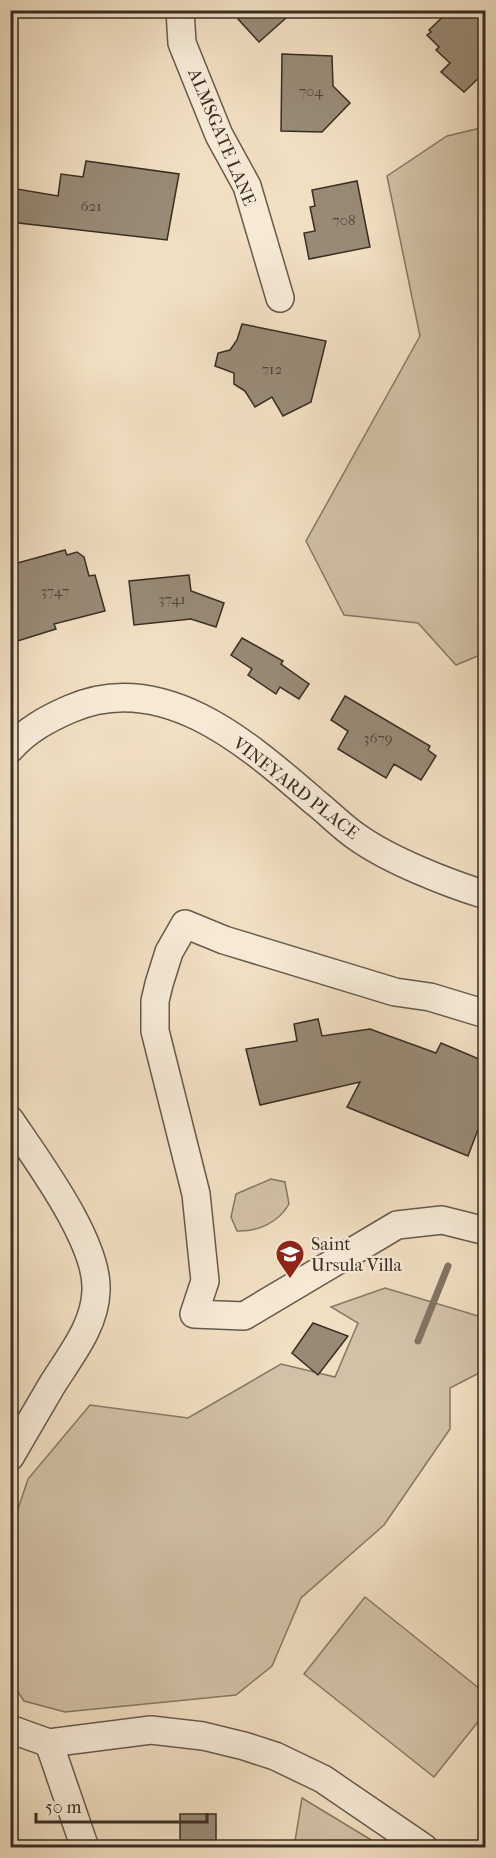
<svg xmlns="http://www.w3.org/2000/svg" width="496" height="1858" font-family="'IM FELL French Canon',serif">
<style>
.green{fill:#d2c1a7;stroke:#857865;stroke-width:1.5}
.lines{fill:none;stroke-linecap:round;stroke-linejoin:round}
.stream{stroke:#817462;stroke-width:7}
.building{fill:#988a76;stroke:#382e23;stroke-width:1.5}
.minor-casing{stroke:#665a4b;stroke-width:30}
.minor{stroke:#f6ead7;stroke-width:27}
.labels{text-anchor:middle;stroke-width:4.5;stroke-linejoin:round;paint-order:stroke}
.number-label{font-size:15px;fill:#504538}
.street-label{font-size:18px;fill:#382e23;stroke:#f6ead7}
.poi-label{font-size:18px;fill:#382e23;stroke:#f6ead7;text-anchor:start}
</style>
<rect width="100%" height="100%" fill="#f1dfc2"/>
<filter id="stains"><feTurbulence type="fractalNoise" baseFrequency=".00333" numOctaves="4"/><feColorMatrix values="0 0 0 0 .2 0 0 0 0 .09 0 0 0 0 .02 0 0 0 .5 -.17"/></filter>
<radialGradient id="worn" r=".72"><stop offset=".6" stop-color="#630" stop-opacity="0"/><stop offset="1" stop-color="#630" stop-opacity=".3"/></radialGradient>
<g class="green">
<polygon points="485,127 485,653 456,665 418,623 344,615 306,541 420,336 387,176 447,136"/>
<path d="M271 1179 285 1182 289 1204C279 1222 258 1232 237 1231L231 1217 236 1194Z"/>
<polygon points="385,1288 485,1318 485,1370 450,1388 450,1429 384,1525 301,1598 272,1666 236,1695 65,1712 24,1701 11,1682 11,1530 28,1479 90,1405 188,1418 281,1364 335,1377 358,1323 331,1307"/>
<polygon points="365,1597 485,1693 485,1713 434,1777 304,1674"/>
<polygon points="302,1798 383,1847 294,1847"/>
</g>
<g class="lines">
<polyline class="stream" points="418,1341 448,1266"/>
</g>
<g class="building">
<polygon points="249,10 295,10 259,42 238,19"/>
<polygon points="450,10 482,10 481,19 486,23 486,71 464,92 441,72 450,63 436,50 439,47 427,35 431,32 429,30"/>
<polygon points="282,54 332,56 333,86 350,103 322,132 281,131"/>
<polygon points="86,161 179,174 167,240 10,222 10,192 16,193 17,189 58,196 61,174 83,177"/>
<polygon points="357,181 370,247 309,259 304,233 315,231 310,207 315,206 312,190"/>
<polygon points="242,324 326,341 311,402 283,416 272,397 255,407 245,391 234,384 234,373 215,366 218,353 230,350 237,340"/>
<polygon points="65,550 67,555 77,552 84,557 89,576 95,575 105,611 54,624 56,629 14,642 10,631 10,565"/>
<polygon points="189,575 191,591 224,603 216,627 191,619 134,625 129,581"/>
<polygon points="242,638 283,661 281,664 309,684 299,699 280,687 276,694 248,675 252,669 231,655"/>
<polygon points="345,696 430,746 428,750 436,756 421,780 394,764 386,778 338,749 348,731 331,720"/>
<polygon points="318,1019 322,1036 370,1029 436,1053 441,1043 486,1062 486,1108 468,1156 347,1107 360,1082 260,1105 246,1049 297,1041 294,1024"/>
<polygon points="313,1323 348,1336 318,1375 292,1353"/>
<rect x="180" y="1814" width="36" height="34"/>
</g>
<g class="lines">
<g class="minor-casing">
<g id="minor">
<polyline points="180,10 182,43 219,135 247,186 280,298"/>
<path d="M10 749C27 730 47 719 70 709 163 668 249 745 315 802 329 813 342 827 357 837 389 860 447 883 486 895"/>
<polyline points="486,1014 430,997 395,992 224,940 185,924 169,952 159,984 155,1001 155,1031 196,1194 205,1281 194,1314 244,1316 397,1225 442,1220 486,1231"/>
<path d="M10 1120C37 1160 99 1243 96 1291 95 1326 70 1356 52 1385 38 1409 24 1433 10 1457"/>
<polyline points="10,1729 49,1743 151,1730 203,1736 244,1746 275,1756 323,1779 424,1848"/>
<polyline points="49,1743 85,1848"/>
</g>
</g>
<use href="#minor" class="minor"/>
</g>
<defs>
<g id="school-pin" transform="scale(1.5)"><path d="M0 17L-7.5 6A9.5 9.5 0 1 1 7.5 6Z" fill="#8f2418" stroke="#f6ead7"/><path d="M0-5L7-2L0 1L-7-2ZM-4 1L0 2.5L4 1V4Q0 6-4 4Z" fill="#fff"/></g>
</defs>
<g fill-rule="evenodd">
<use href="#school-pin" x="290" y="1254"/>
</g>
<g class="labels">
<g class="number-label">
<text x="311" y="96">704</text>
<text x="91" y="211">621</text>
<text x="344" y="225">708</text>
<text x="272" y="374">712</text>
<text x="55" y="596">3747</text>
<text x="172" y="604">3741</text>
<text x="378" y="743">3679</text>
</g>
<g class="street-label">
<text transform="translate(222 137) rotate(67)" y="6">ALMSGATE LANE</text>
<text transform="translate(296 788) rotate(38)" y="6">VINEYARD PLACE</text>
</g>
<g class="poi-label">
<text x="311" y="1250">Saint<tspan x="311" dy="21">Ursula Villa</tspan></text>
</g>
</g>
<rect width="496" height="1858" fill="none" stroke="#f1dfc2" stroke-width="36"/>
<rect x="12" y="12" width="472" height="1834" fill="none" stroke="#382e23" stroke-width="3"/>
<rect x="18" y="18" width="460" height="1822" fill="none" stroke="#382e23" stroke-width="1.5"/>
<path d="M36 1813v9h171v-9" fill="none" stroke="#382e23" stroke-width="3"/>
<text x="45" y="1813" font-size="18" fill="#382e23" stroke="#f6ead7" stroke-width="4.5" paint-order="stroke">50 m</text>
<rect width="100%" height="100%" filter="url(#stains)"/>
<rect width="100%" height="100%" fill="url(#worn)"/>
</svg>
